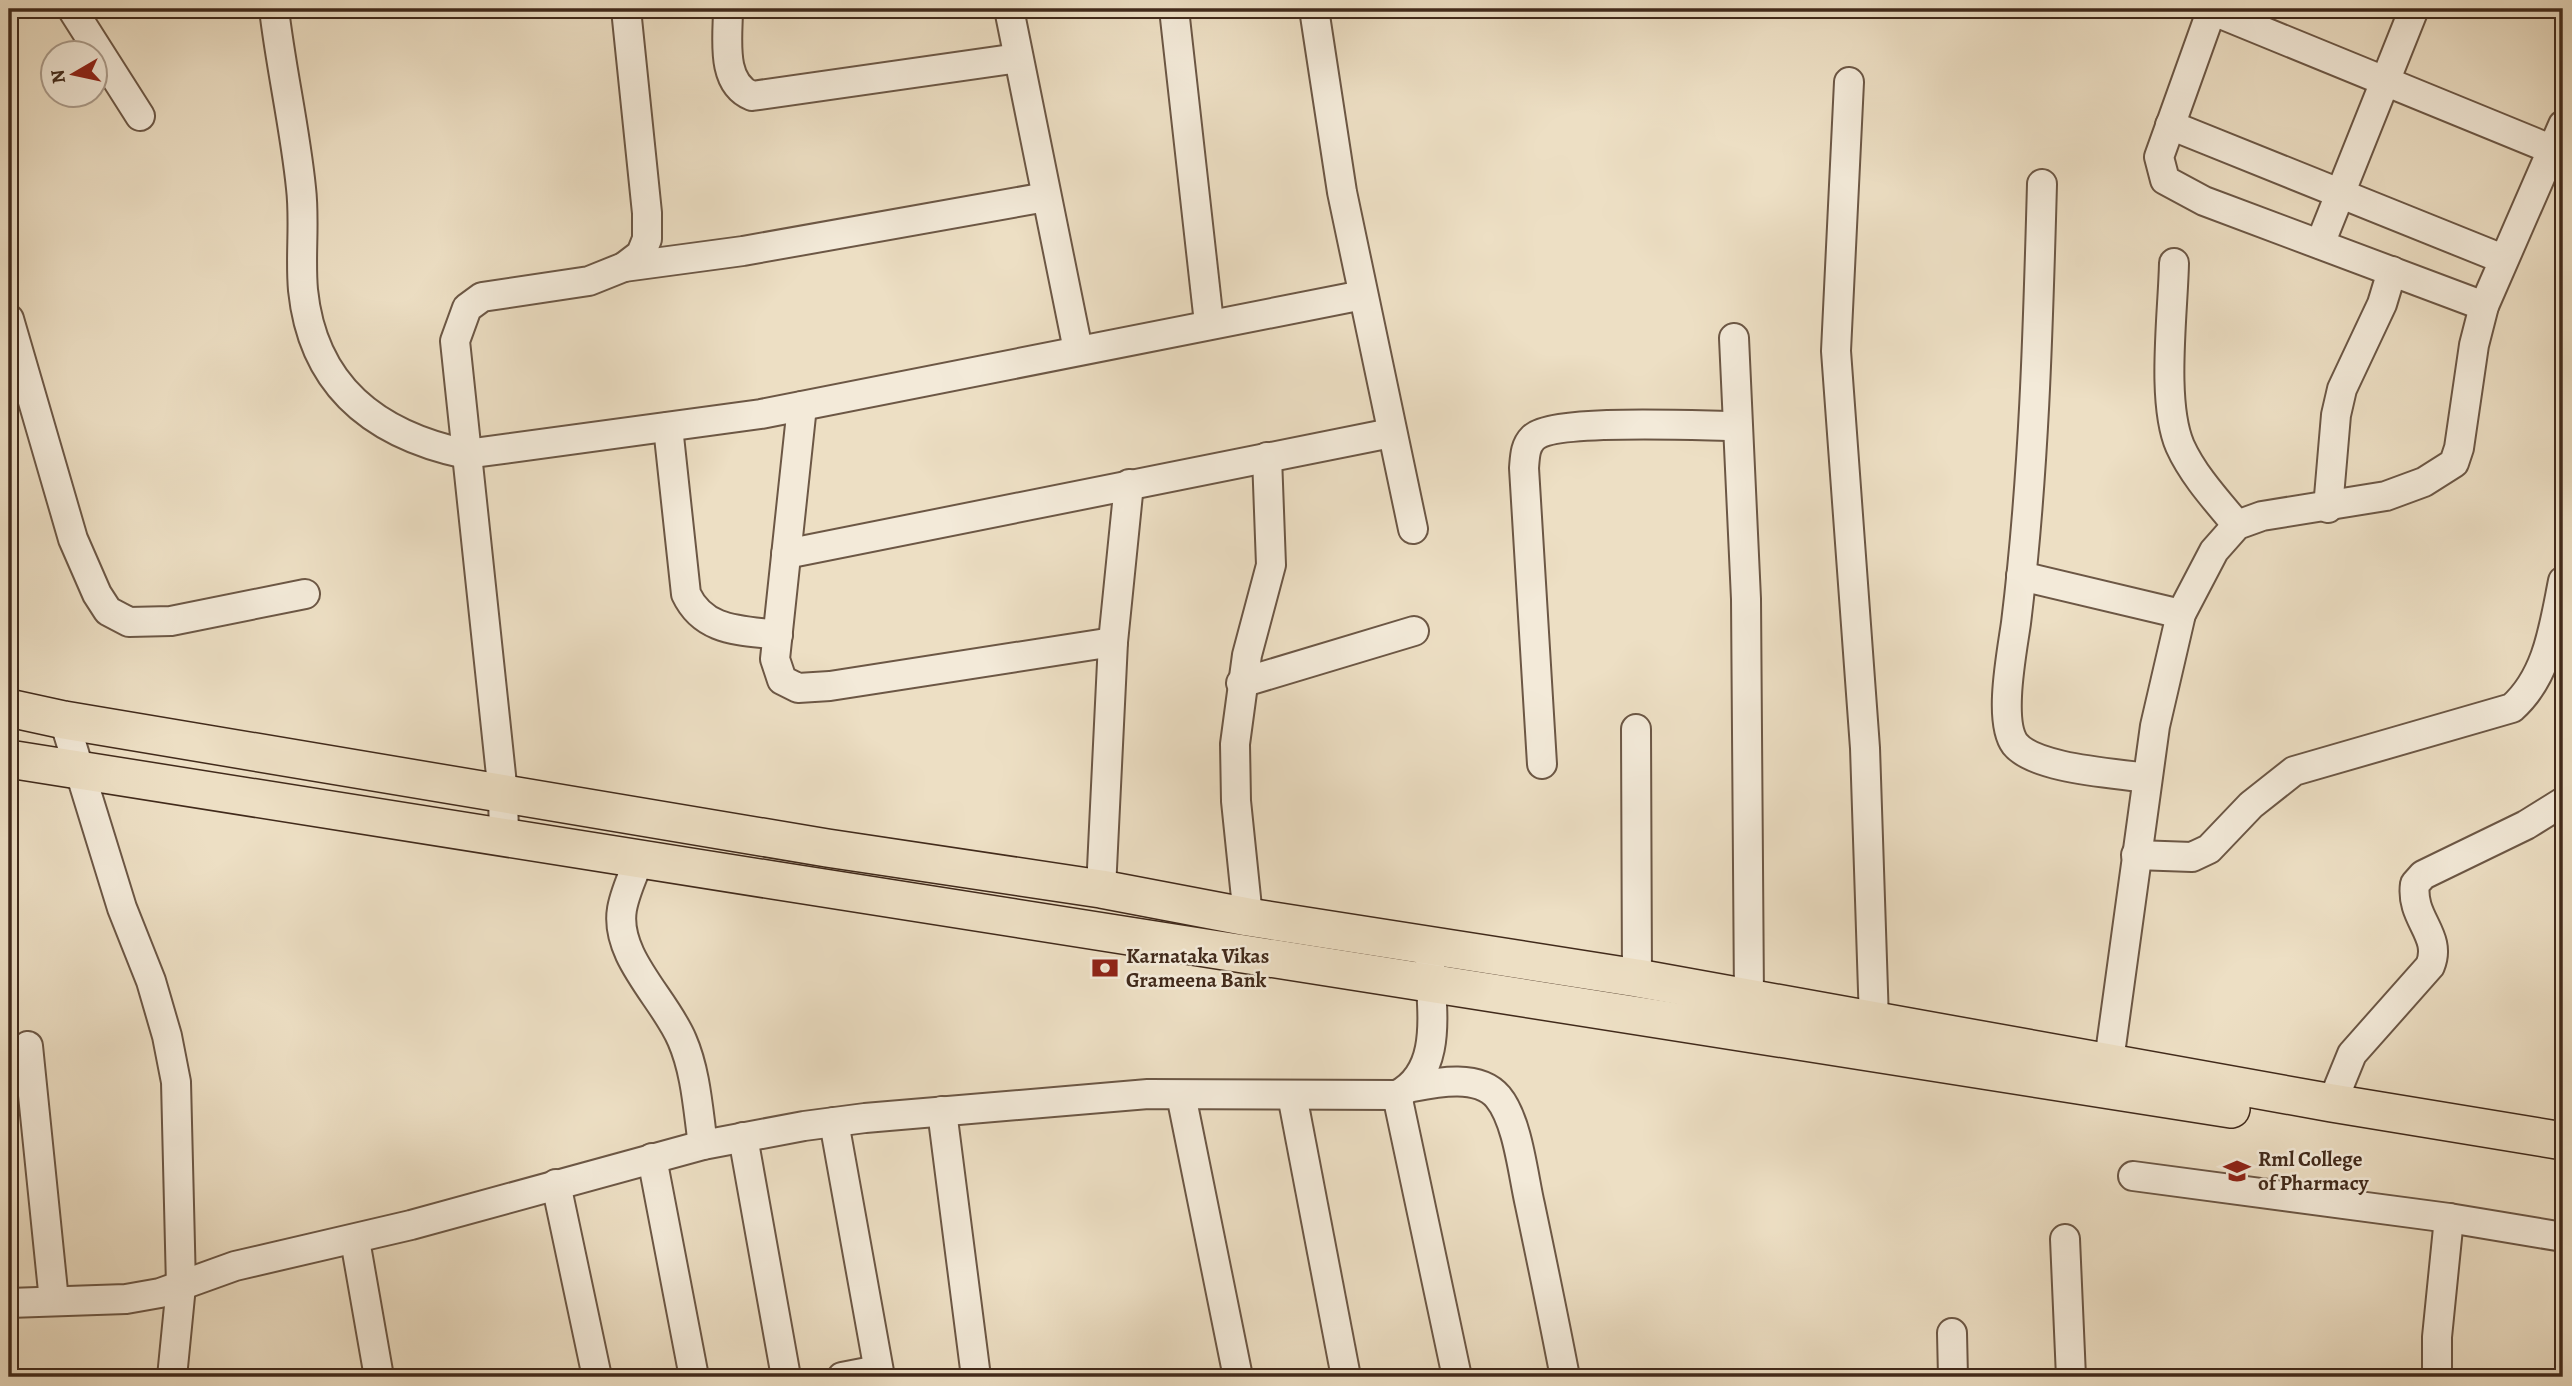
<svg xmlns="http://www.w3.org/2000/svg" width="2572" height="1386" font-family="Alegreya,serif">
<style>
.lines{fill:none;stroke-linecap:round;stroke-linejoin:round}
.minor-casing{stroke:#6c5745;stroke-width:32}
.major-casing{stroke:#412a1b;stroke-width:40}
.minor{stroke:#f3ead9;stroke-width:28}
.major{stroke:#eddfc4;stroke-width:37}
.labels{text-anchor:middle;stroke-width:5;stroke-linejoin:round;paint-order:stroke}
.poi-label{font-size:21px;font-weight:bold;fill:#412a1b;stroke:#f3ead9;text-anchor:start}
</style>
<rect width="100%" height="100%" fill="#eddfc4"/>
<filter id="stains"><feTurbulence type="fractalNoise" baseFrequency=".00286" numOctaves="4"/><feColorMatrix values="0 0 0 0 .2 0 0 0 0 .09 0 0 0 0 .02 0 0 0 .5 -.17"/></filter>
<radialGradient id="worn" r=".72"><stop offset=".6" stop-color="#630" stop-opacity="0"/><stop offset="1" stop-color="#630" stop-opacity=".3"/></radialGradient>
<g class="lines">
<g class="minor-casing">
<g id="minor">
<polyline points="72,9 140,116"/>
<path d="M274 9C281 69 295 128 301 188 305 222 300 256 303 290 313 387 376 435 466 454L761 414 1363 295"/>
<path d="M728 9C728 37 720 83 752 96L1018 58"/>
<polyline points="1009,9 1078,350"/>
<polyline points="1174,9 1209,323"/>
<polyline points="1314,9 1342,192 1413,529"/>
<polyline points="2212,9 2159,157 2165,180 2204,201 2484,306"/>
<polyline points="2211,10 2553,150"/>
<polyline points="1849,82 1836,351 1865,748 1874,1021"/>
<polyline points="2170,125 2503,259"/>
<path d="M2042 184C2038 331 2034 477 2016 623 2012 652 1998 721 2015 744 2035 769 2115 773 2147 778"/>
<polyline points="2320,244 2414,9"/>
<path d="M2174 263C2173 313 2161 402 2180 446 2193 475 2217 501 2237 525"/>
<polyline points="624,267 743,251 1046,197"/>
<polyline points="9,319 73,539 97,594 108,611 129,622 171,621 305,594"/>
<polyline points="1734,338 1746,599 1749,998"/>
<polyline points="802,406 775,659 782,680 798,688 830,686 1113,642"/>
<path d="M668 427 686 594C704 632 740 630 778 635"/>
<polyline points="2328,508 2336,415 2342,389 2382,304 2392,271"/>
<polyline points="786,554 1391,433"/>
<polyline points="2021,576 2181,614"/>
<polyline points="1241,683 1414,631"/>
<polyline points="64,720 122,908 151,981 167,1036 176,1082 181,1286 172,1377"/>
<polyline points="1636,729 1637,978"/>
<path d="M1542 764 1524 468C1525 456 1525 446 1533 438 1554 418 1702 426 1737 426"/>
<polyline points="504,837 503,794 455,341 467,308 482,297 589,281 624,267 641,254 647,239 647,213 626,9"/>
<path d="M2136 855 2192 857 2209 849 2251 805 2294 771 2512 708C2548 676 2554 626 2563 581"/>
<path d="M640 858C633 875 625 892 622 909 614 956 665 999 682 1040 696 1072 698 1110 703 1145"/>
<polyline points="1101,889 1113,642 1129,484"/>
<polyline points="1248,917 1236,801 1235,744 1247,655 1271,565 1267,457"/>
<polyline points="28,1046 54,1301"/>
<polyline points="2109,1061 2155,726 2181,614 2214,551 2237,525 2262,516 2386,496 2424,482 2454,463 2459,448 2474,345 2484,306 2563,125"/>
<path d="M1412 1087C1438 1082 1479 1074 1498 1097 1518 1121 1523 1175 1530 1205 1542 1262 1554 1320 1565 1377"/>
<polyline points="1181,1095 1238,1377"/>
<polyline points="1292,1095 1346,1377"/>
<polyline points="1397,1095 1457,1377"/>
<path d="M2332 1103 2352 1054 2430 966C2443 935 2410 919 2415 884L2423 875 2526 825 2563 802"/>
<polyline points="942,1111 976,1377"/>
<polyline points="834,1122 880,1377"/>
<polyline points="743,1137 786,1377"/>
<polyline points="652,1158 694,1377"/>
<polyline points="2133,1176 2449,1218 2563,1237"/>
<polyline points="556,1184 597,1377"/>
<polyline points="2065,1239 2071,1377"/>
<polyline points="355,1240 379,1377"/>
<path d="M9 1303 126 1299 160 1293 235 1266 411 1225 703 1145 804 1126 865 1118 1148 1094 1397 1095C1444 1071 1431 1009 1430 964"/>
<polyline points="1952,1333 1953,1377"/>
<polyline points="842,1377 878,1370"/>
<polyline points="2437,1377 2437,1337 2449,1218"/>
</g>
</g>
<g class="major-casing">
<g id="major">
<polyline points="9,708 64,720 827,848 1101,889 1248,917 1637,978 2332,1103 2563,1141"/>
<path d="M9 759C749 880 1491 987 2231 1109"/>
</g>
</g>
<use href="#minor" class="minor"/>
<use href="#major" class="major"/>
</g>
<defs>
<g id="bank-bare" transform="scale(2.1)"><path d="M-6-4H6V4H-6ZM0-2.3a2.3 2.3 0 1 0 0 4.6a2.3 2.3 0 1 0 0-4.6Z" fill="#8f2418" stroke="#f3ead9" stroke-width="2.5" paint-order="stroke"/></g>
<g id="university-bare" transform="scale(2.1)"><path d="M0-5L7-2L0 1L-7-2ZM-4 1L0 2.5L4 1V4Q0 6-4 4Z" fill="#8f2418" stroke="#f3ead9" stroke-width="2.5" paint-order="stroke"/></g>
</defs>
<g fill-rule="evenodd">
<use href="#bank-bare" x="1105" y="968"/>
<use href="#university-bare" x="2237" y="1171"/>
</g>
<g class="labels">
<g class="poi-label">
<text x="1126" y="963">Karnataka Vikas<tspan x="1126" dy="24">Grameena Bank</tspan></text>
<text x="2258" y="1166">Rml College<tspan x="2258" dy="24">of Pharmacy</tspan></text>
</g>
</g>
<rect width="2572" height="1386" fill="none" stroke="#eddfc4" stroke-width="35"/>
<rect x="10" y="10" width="2551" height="1365" fill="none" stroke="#412a1b" stroke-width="3.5"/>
<rect x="18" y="18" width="2537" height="1351" fill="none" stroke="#412a1b" stroke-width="2"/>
<g transform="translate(74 74) rotate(261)"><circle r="33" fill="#f3ead9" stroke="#ac9d8d" stroke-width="2"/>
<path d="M0-5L12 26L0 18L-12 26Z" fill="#8f2418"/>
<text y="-10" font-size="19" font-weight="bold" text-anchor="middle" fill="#412a1b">N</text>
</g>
<rect width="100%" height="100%" filter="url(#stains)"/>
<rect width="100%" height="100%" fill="url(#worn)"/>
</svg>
